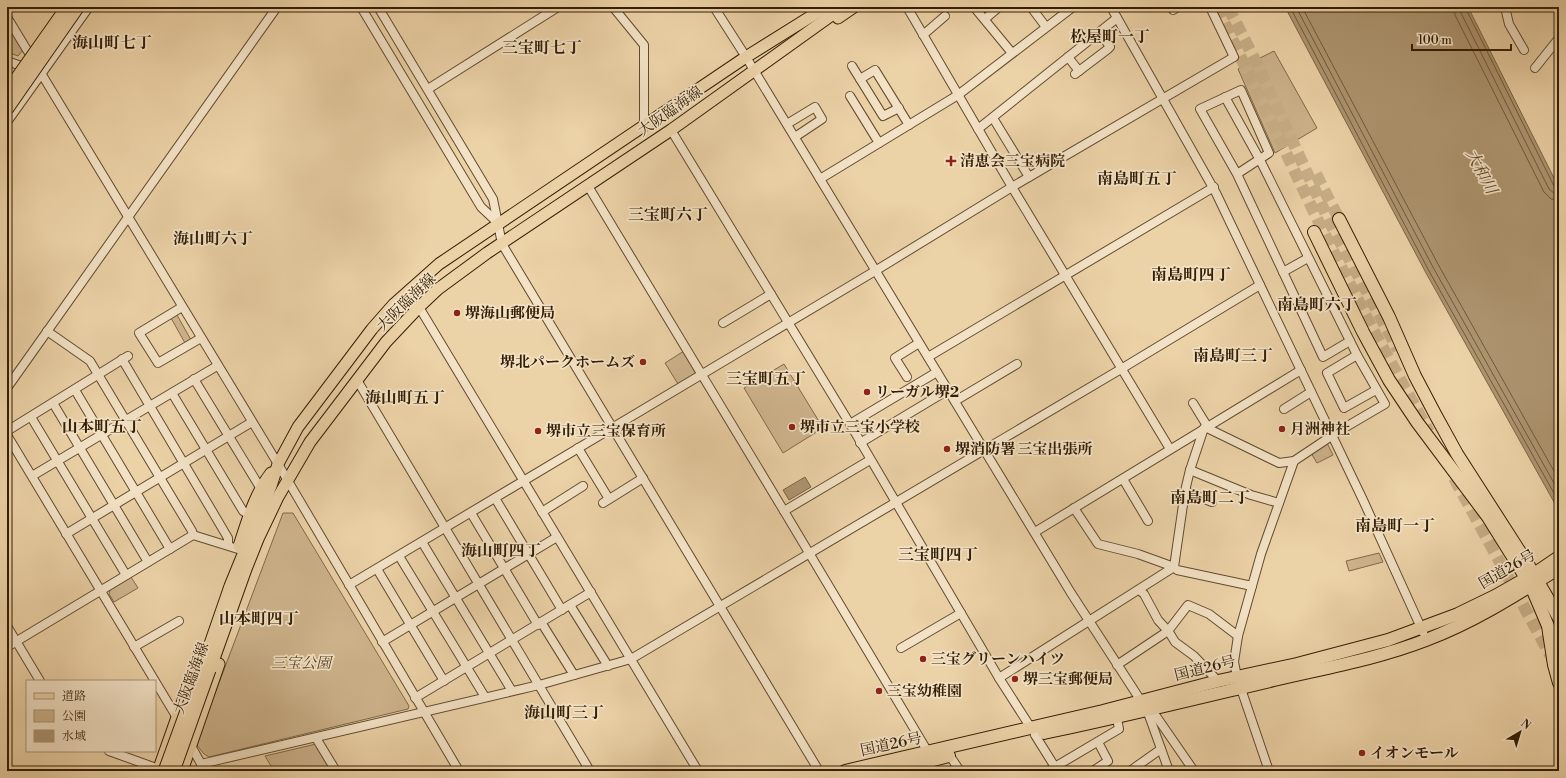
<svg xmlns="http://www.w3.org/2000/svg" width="1566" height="778" font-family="'Libre Bodoni','Noto Serif JP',serif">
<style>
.green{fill:#cdb38b;stroke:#806848}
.water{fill:#ad9570;stroke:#7c6545}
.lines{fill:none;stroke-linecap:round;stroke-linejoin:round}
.shore{stroke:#705a3a;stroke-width:1}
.highway-tunnel{stroke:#c7ae86;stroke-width:12;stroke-dasharray:12 6;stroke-linecap:butt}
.minor-casing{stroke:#614b2d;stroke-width:10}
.major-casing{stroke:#331e04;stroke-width:13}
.highway-casing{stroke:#331e04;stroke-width:14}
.minor{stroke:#f3e2c6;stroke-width:8}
.major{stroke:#ecd2a7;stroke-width:11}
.highway{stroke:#ecd2a7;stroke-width:12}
.major-bridge-casing{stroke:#331e04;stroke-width:13;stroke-linecap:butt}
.highway-bridge-casing{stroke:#331e04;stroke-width:14;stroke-linecap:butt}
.major-bridge{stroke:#ecd2a7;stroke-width:11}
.highway-bridge{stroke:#ecd2a7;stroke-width:12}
.poi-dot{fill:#8f2418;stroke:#f3e2c6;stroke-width:1.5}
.labels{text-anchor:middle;stroke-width:3.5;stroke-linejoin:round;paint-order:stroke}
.street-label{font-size:15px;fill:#331e04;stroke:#f3e2c6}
.poi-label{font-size:15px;font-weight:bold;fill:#331e04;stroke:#f3e2c6;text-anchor:start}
.park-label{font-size:15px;font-style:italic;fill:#5a4326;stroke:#f3e2c6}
.neighbourhood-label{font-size:16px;font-weight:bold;fill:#331e04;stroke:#f3e2c6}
.water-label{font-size:16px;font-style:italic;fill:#5e482a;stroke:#f3e2c6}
</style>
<rect width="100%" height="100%" fill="#ecd2a7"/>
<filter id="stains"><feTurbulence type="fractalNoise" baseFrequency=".005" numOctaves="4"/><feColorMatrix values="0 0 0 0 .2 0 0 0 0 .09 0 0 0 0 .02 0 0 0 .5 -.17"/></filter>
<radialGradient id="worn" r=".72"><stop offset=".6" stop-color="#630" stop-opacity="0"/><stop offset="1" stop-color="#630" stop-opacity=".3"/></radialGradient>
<g class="green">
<polygon points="7,25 23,50 18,56 7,52"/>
<polygon points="1274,51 1317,128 1275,153 1238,69"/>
<polygon points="177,315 191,340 185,343 171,318"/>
<polygon points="684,351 696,371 696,374 678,384 665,363"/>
<polygon points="784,364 823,428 783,453 744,388"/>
<polygon points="1327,443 1333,455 1317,463 1311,453"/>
<polygon points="283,513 293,513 409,706 408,709 209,757 204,754 196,744"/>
<polygon points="1379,553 1383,562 1349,571 1346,561"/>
<polygon points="131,577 138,588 114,602 109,594 110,590"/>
<polygon points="316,744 332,771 274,771 265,756"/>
</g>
<g class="water">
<polygon points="1285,7 1468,7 1559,188 1559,511 1426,273"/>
<polygon points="805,477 811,487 789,500 783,490"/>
</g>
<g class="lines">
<g class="shore">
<polyline points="1290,7 1429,271 1559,502"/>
<polyline points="1296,7 1434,269 1559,492"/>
<polyline points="1302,7 1439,266 1559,480"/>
<polyline points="1454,7 1455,15 1544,192 1551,199 1559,200"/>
<polyline points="1460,7 1461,13 1549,189 1554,193 1559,194"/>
<polyline points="1465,7 1554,186 1559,189"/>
</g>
<g class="highway-tunnel">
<polyline points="1217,7 1322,229 1372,328 1429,432"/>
<polyline points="1228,7 1255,60 1331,225 1398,350"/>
<polyline points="1316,174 1339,219"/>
<polyline points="1454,478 1553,660"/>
<polyline points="1549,630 1559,648"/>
</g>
<g class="minor-casing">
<g id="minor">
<polyline points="361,7 481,207 498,223"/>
<polyline points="378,7 493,199 502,244 819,771"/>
<polyline points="613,7 644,45 644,126"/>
<polyline points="714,7 746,57 1071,593 1141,701 1147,710 1169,771"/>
<polyline points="907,7 1012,187 1170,449"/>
<polyline points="974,7 1012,53"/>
<polyline points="1031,7 1046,27"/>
<polyline points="1111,7 1216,193 1363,500 1423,632"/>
<polyline points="1505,7 1509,24 1524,50"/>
<polyline points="1173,10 1178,7"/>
<polyline points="7,17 278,464 459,771"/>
<polyline points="985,19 999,7"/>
<polyline points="923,35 945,16"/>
<polyline points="1068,57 1079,71"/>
<polyline points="7,61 27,68"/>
<polyline points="852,66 883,116 899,108"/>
<polyline points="1535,68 1559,38"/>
<polyline points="1075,74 1108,49 1110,47 1100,32"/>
<polyline points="860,79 875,70 909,125"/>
<polyline points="428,89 558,7"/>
<polyline points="850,96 879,143"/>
<polyline points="1225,97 1260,160 1357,355 1385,404 1339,431 1294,461 1261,554 1238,636 1234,662 1237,677 1269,771"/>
<polyline points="993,118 1029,177"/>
<polyline points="7,122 89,7"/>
<polyline points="787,124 815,107 822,119 795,137"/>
<polyline points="978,129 1117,18"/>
<polyline points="671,130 850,424 999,678 1031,728"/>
<polyline points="1237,174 1269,153 1241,90 1200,109 1237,174 1323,357 1350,341"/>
<polyline points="820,179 958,95 1073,7"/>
<polyline points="588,186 784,511 928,752"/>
<polyline points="1283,272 1308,258"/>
<polyline points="182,307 139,333 158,363 201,338"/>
<polyline points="419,307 698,771"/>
<polyline points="723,323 771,294"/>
<polyline points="47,331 90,361 192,531 193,535"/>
<polyline points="1357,355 1327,373 1344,408 1376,390"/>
<polyline points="928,357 1214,187"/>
<polyline points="122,359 228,538 228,545"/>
<polyline points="907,377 895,358 919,343"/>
<polyline points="194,379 261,489"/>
<polyline points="357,380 590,771"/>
<polyline points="7,388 277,7"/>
<polyline points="75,390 170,549"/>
<polyline points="172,393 243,511 249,515"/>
<polyline points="955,401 1017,364"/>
<polyline points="53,403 148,562"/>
<polyline points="1193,403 1209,429 1279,463 1294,461"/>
<polyline points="1284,409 1311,392"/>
<polyline points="31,417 126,575"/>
<polyline points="850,424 937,372"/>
<polyline points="7,431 128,356"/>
<polyline points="7,435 179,721"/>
<polyline points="860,443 948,390"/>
<polyline points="578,448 609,499"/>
<polyline points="1190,470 1251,495 1279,503"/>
<polyline points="32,476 217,366"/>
<polyline points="1123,479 1148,521"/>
<polyline points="1185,491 1212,502"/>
<polyline points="495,498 562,610"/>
<polyline points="603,503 643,478"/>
<polyline points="1074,508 1098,544 1138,554 1174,567 1177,570 1252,586"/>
<polyline points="784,511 870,460"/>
<polyline points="542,512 583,486"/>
<polyline points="471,513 538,625"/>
<polyline points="1035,532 1301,370"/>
<polyline points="66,534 252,422"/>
<polyline points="422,542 512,691"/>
<polyline points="399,556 485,697"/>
<polyline points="377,569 444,681"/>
<polyline points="349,585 875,271 1012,187 1234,57 1210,7"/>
<polyline points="1139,590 1144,594 1158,620 1169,632 1175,642 1194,656 1218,681"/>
<polyline points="570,605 608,666"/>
<polyline points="541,622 574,675"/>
<polyline points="7,626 40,681"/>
<polyline points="382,642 557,537"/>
<polyline points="7,647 193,535 238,549"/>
<polyline points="134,647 179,621"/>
<polyline points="901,648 961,613"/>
<polyline points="1117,665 1168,631 1188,605 1209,614 1238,636"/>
<polyline points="999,678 1174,567 1185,491 1190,470 1204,428"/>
<polyline points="415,698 591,592"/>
<polyline points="1147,710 1156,716 1194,771"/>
<polyline points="1035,735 1055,767 1058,770"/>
<polyline points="316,738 336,771"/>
<polyline points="190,744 205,771"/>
<polyline points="109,751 159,769"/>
<polyline points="950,756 960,771"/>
<polyline points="201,764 539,685 631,659 1121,369 1260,285"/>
<polyline points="1048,771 1119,729 1117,718"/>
<polyline points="1093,771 1108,761 1098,742"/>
<polyline points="1130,771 1161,749"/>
</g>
</g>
<g class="major-casing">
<g id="major">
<polyline points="838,18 854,7"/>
<path d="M239 546C247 522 255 493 271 473"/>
<polyline points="202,667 230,586 271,486 278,464 298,427 372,329 394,304 439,264 746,57 826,7"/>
<polyline points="210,670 246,569 258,539 278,497 310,442 386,342 419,307 438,289 487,253 671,130 843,7"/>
<polyline points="158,771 199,655"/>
<polyline points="182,771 219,664"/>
</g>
</g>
<g class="highway-casing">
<g id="highway">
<polyline points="1339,219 1389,317 1415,376 1435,414 1457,454 1529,566 1559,618"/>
<polyline points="1314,232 1363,332 1389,380 1417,422 1488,517 1531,586 1548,626 1554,665 1559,683"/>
<path d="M1044 733C1121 717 1198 698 1274 680 1325 668 1377 659 1426 640 1474 622 1516 595 1559 568"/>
<polyline points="845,771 1103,711 1218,681 1297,664 1388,640 1458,614 1495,596 1534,574 1559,557"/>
<polyline points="890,771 949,756"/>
</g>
</g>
<use href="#minor" class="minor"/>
<use href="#major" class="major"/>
<use href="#highway" class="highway"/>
<g class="major-bridge-casing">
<g id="major-bridge">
<polyline points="164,771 202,667"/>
<polyline points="174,771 210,670"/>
</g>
</g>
<g class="highway-bridge-casing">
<g id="highway-bridge">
<polyline points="7,92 67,7"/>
<polyline points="7,109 78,7"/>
</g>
</g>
<use href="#major-bridge" class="major-bridge"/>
<use href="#highway-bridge" class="highway-bridge"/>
</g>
<g class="poi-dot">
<path d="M949 155h4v4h4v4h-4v4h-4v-4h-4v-4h4z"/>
<circle cx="457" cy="313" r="4"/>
<circle cx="643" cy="362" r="4"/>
<circle cx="867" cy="392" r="4"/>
<circle cx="792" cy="427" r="4"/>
<circle cx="1282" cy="429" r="4"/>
<circle cx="538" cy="431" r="4"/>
<circle cx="947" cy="449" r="4"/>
<circle cx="923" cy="659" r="4"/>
<circle cx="1015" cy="679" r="4"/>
<circle cx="879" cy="691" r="4"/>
<circle cx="1362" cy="753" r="4"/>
</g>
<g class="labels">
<g class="street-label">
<text transform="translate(670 111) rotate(-35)" y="5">大阪臨海線</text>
<text transform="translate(406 302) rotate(-44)" y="5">大阪臨海線</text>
<text transform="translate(1507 569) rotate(-30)" y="5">国道26号</text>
<text transform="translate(1205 668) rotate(-14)" y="5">国道26号</text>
<text transform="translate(191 678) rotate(-70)" y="5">大阪臨海線</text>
<text transform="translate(891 744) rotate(-12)" y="5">国道26号</text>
</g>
<g class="poi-label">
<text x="960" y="166">清恵会三宝病院</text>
<text x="465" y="318">堺海山郵便局</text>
<text x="635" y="367" text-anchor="end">堺北パークホームズ</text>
<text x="875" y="397">リーガル堺2</text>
<text x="800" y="432">堺市立三宝小学校</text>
<text x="1290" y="434">月洲神社</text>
<text x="546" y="436">堺市立三宝保育所</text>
<text x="955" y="454">堺消防署 三宝出張所</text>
<text x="931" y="664">三宝グリーンハイツ</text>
<text x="1023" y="684">堺三宝郵便局</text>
<text x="887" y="696">三宝幼稚園</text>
<text x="1370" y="758">イオンモール</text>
</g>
<g class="park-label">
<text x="301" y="668">三宝公園</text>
</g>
<g class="neighbourhood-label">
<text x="1110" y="42">松屋町一丁</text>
<text x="112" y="48">海山町七丁</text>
<text x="542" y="53">三宝町七丁</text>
<text x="1137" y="184">南島町五丁</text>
<text x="668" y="220">三宝町六丁</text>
<text x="213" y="244">海山町六丁</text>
<text x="1191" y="280">南島町四丁</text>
<text x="1317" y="310">南島町六丁</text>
<text x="1233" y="361">南島町三丁</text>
<text x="766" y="384">三宝町五丁</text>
<text x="405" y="403">海山町五丁</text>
<text x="102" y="432">山本町五丁</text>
<text x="1210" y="503">南島町二丁</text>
<text x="1395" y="531">南島町一丁</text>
<text x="501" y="556">海山町四丁</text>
<text x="938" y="560">三宝町四丁</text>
<text x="259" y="624">山本町四丁</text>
<text x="564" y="718">海山町三丁</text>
</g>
<g class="water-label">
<text transform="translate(1482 171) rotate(62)" y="6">大和川</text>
</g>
</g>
<rect width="1566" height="778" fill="none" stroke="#ecd2a7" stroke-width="24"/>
<rect x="8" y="8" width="1550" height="762" fill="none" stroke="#331e04" stroke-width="2"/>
<rect x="12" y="12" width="1542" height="754" fill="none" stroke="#331e04"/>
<rect x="26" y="680" width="130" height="72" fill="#f3e2c6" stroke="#a69478"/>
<rect x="34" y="693" width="20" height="6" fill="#ecd2a7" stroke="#a69478"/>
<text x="62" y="700" font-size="12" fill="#331e04">道路</text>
<rect x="34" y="710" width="20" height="12" fill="#cdb38b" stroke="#a69478"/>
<text x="62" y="720" font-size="12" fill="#331e04">公園</text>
<rect x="34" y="730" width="20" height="12" fill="#ad9570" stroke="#a69478"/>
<text x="62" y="740" font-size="12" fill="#331e04">水域</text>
<g transform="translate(1520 732) rotate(38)" stroke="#f3e2c6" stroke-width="3" paint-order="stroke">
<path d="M0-3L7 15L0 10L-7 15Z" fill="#331e04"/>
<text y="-6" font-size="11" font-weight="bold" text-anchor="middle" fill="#331e04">N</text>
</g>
<path d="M1412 44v6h99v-6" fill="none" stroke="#331e04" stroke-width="2"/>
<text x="1418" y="44" font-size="12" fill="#331e04" stroke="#f3e2c6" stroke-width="3" paint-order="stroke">100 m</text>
<rect width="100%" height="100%" filter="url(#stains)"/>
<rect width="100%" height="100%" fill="url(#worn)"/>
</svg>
